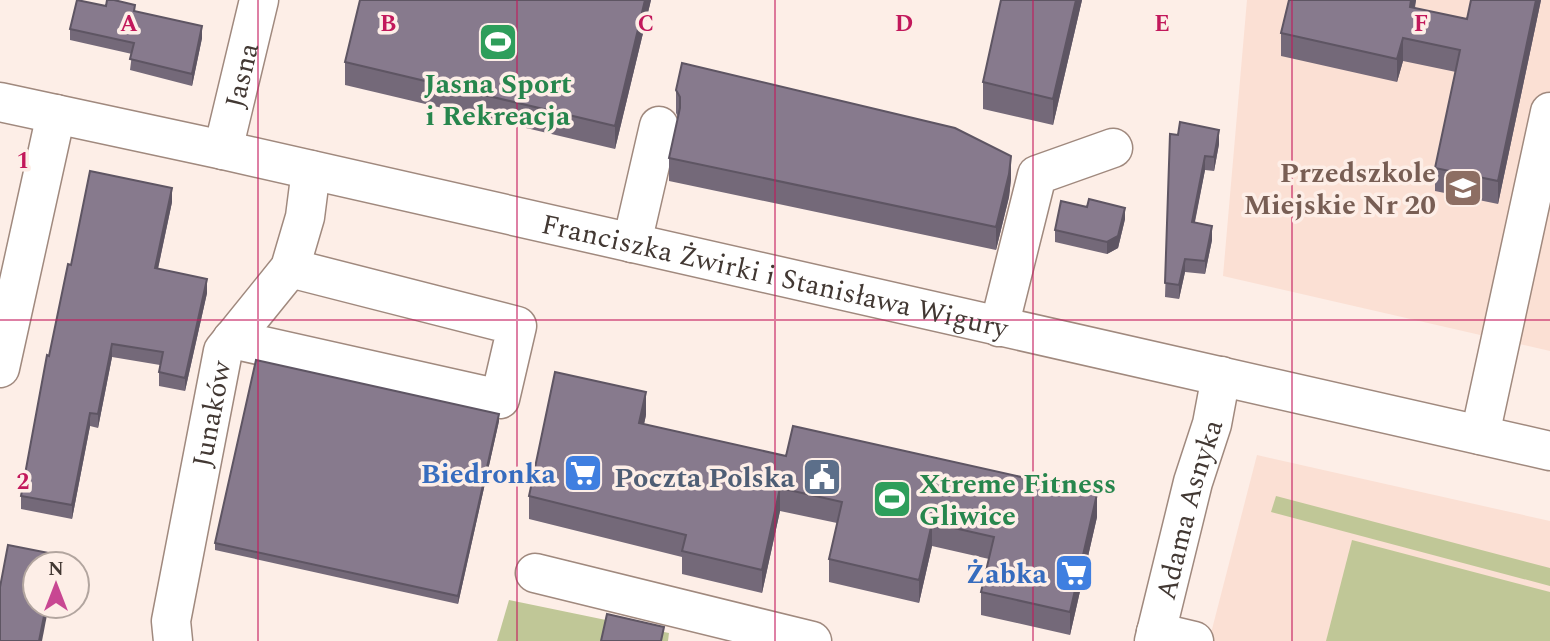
<svg xmlns="http://www.w3.org/2000/svg" width="1550" height="641" font-family="Spectral,serif">
<style>
.built{fill:#fbe0d4}
.green{fill:#c0c797}
.lines{fill:none;stroke-linecap:round;stroke-linejoin:round}
.minor-casing{stroke:#a0897e;stroke-width:41}
.minor{stroke:#fff;stroke-width:38}
.wall{fill:#746979}
.shaded-wall{fill:#5e5563}
.building{fill:#877a8d;stroke:#5e5563;stroke-width:2}
.grid{fill:none;stroke:#c2185b;stroke-width:2;stroke-opacity:0.55}
.labels{text-anchor:middle;stroke-width:7;stroke-linejoin:round;paint-order:stroke}
.street-label{font-size:28px;fill:#423833;stroke:#fdeee7}
.leisure-label{font-size:28px;font-weight:bold;fill:#27864d;stroke:#fdeee7}
.education-label{font-size:28px;font-weight:bold;fill:#785e54;stroke:#fdeee7;text-anchor:end}
.shop-label{font-size:28px;font-weight:bold;fill:#366cbe;stroke:#fdeee7;text-anchor:end}
.service-label{font-size:28px;font-weight:bold;fill:#4e5e75;stroke:#fdeee7;text-anchor:end}
.grid-label{font-size:23px;text-anchor:middle;font-weight:bold;fill:#c2185b;stroke:#fdeee7;stroke-width:7;stroke-linejoin:round;paint-order:stroke}
</style>
<rect width="100%" height="100%" fill="#fdeee7"/>
<g class="built">
<polygon points="1247,0 1550,0 1550,351 1223,276"/>
<polygon points="1257,455 1550,521 1550,641 1209,641"/>
</g>
<g class="green">
<polygon points="1276,496 1550,568 1550,586 1271,512"/>
<polygon points="1352,540 1550,592 1550,641 1326,641"/>
<polygon points="509,600 669,633 668,641 497,641"/>
</g>
<g class="lines">
<g class="minor-casing">
<g id="minor">
<path id="s1" d="M0 102 223 150 1550 451"/>
<path id="s2" d="M223 150 259 0"/>
<polyline points="632,243 659,126"/>
<polyline points="999,327 1037,175 1113,148"/>
<polyline points="232,339 500,399 517,326 290,268"/>
<polyline points="0,368 56,114"/>
<polyline points="1480,435 1550,112"/>
<polyline points="535,573 812,641"/>
<polyline points="1156,632 1194,641"/>
<path id="s3" d="M173 641 171 621 223 351 290 268 305 217 311 170"/>
<path id="s4" d="M1154 641 1193 482 1212 424 1221 376"/>
</g>
</g>
<use href="#minor" class="minor"/>
</g>
<g class="wall">
<polygon points="651,0 615,149 345,85 345,62"/>
<polygon points="1001,0 1082,0 1053,125 983,109 983,82"/>
<polygon points="1289,0 1416,0 1415,8 1467,19 1541,0 1498,204 1435,191 1435,168 1456,72 1403,61 1397,82 1281,56 1281,33"/>
<polygon points="106,6 135,11 202,38 192,86 130,70 132,54 70,40 70,29"/>
<polygon points="676,90 1011,179 1009,197 996,250 669,181 669,158 678,117 676,113"/>
<polygon points="1170,134 1219,144 1214,171 1205,170 1195,222 1212,240 1205,274 1185,272 1179,299 1165,297"/>
<polygon points="172,202 158,269 207,293 185,391 159,386 159,372 160,365 112,357 98,428 90,426 72,519 21,509 21,496 49,356 71,265"/>
<polygon points="1087,207 1125,219 1118,248 1107,254 1055,242 1055,230"/>
<polygon points="646,415 644,424 786,456 1097,517 1070,635 981,615 981,592 989,559 932,546 919,603 829,582 829,559 837,523 780,511 762,593 682,574 682,557 529,519 529,496"/>
<polygon points="499,421 458,604 215,550 215,543"/>
<polygon points="64,564 35,606 57,606 55,617 47,615 0,641"/>
</g>
<g class="shaded-wall">
<polygon points="645,0 651,0 615,149 615,126"/>
<polygon points="1076,0 1082,0 1053,125 1053,99"/>
<polygon points="1411,0 1416,0 1410,30 1410,7"/>
<polygon points="1536,0 1541,0 1498,204 1498,181"/>
<polygon points="202,26 202,38 192,86 192,74"/>
<polygon points="1403,38 1403,61 1397,82 1397,59"/>
<polygon points="1219,130 1219,144 1214,171 1214,157"/>
<polygon points="1011,156 1011,179 1009,197 996,250 996,227"/>
<polygon points="1205,156 1205,170 1192,235 1192,222"/>
<polygon points="172,188 172,202 155,282 155,268"/>
<polygon points="1125,208 1125,219 1118,248 1107,254 1107,242"/>
<polygon points="1212,226 1212,240 1205,274 1205,261"/>
<polygon points="1185,259 1185,272 1179,299 1179,285"/>
<polygon points="207,279 207,293 185,391 185,378"/>
<polygon points="112,344 112,357 98,428 98,414"/>
<polygon points="646,392 646,415 639,446 639,423"/>
<polygon points="90,413 90,426 72,519 72,505"/>
<polygon points="499,414 499,421 458,604 458,596"/>
<polygon points="780,488 780,511 762,593 762,570"/>
<polygon points="1097,494 1097,517 1070,635 1070,612"/>
<polygon points="932,523 932,546 919,603 919,580"/>
<polygon points="46,606 47,606 47,615 42,641 39,641"/>
</g>
<g class="building">
<polygon points="77,0 106,6 107,0 114,0 135,5 134,11 202,26 192,74 130,59 134,43 70,29"/>
<polygon points="360,0 645,0 615,126 345,62"/>
<polygon points="1001,0 1076,0 1053,99 983,82"/>
<polygon points="1289,0 1411,0 1410,7 1467,19 1471,0 1536,0 1498,181 1435,168 1460,50 1403,38 1397,59 1281,33"/>
<polygon points="682,63 955,128 1011,156 1009,174 996,227 669,158 680,108 680,97 676,90"/>
<polygon points="1180,122 1219,130 1214,157 1205,156 1192,222 1212,226 1205,261 1185,259 1179,285 1165,283 1170,134 1178,135"/>
<polygon points="90,171 172,188 155,268 207,279 185,378 159,372 163,352 112,344 98,414 90,413 72,505 21,496 47,355 49,356 68,264 71,265"/>
<polygon points="1089,199 1125,208 1118,236 1107,242 1055,230 1061,201 1087,207"/>
<polygon points="256,360 499,414 458,596 215,543"/>
<polygon points="555,372 646,392 639,423 786,456 793,426 1097,494 1070,612 981,592 994,537 932,523 919,580 829,559 842,502 780,488 762,570 682,551 686,535 529,496"/>
<polygon points="8,545 64,556 62,564 35,564 35,606 46,606 39,641 0,641 0,587"/>
<polygon points="607,614 664,627 661,641 601,641"/>
</g>
<path class="grid" d="M258 0V641M517 0V641M775 0V641M1033 0V641M1292 0V641M0 320H1550"/>
<defs>
<g id="stadium-square" transform="scale(2.0125)"><rect x="-9" y="-9" width="18" height="18" rx="4" fill="#2e9e5b" stroke="#fdeee7"/><path d="M0-5a6.5 5 0 1 0 0 10a6.5 5 0 1 0 0-10ZM-3.5-1.8h7v3.6h-7Z" fill="#fff"/></g>
<g id="school-square" transform="scale(2.0125)"><rect x="-9" y="-9" width="18" height="18" rx="4" fill="#8d6e63" stroke="#fdeee7"/><path d="M0-5L7-2L0 1L-7-2ZM-4 1L0 2.5L4 1V4Q0 6-4 4Z" fill="#fff"/></g>
<g id="supermarket-square" transform="scale(2.0125)"><rect x="-9" y="-9" width="18" height="18" rx="4" fill="#3f7fe0" stroke="#fdeee7"/><path d="M-6-5.5h2.5l.6 2H6L4.5 2H-2.5L-4.4-4H-6ZM-1.5 3.2a1.3 1.3 0 1 0 .1 0ZM3 3.2a1.3 1.3 0 1 0 .1 0Z" fill="#fff"/></g>
<g id="civic-square" transform="scale(2.0125)"><rect x="-9" y="-9" width="18" height="18" rx="4" fill="#5c6f8a" stroke="#fdeee7"/><path d="M-.6-6.5H3V-4.5H.6V-3L4-1V1h2V6H-6V1h2V-1L-.6-3ZM-1.2 2.5V6h2.4V2.5Z" fill="#fff"/></g>
</defs>
<g fill-rule="evenodd">
<use href="#stadium-square" x="498" y="42"/>
<use href="#school-square" x="1463" y="188"/>
<use href="#supermarket-square" x="583" y="473"/>
<use href="#civic-square" x="822" y="477"/>
<use href="#stadium-square" x="892" y="499"/>
<use href="#supermarket-square" x="1074" y="573"/>
</g>
<g class="labels">
<g class="street-label">
<text dy="10" stroke="none"><textPath href="#s2" startOffset="77">Jasna</textPath></text>
<text dy="10" stroke="none"><textPath href="#s1" startOffset="794">Franciszka Żwirki i Stanisława Wigury</textPath></text>
<text dy="10" stroke="none"><textPath href="#s3" startOffset="231">Junaków</textPath></text>
<text dy="10" stroke="none"><textPath href="#s4" startOffset="136">Adama Asnyka</textPath></text>
</g>
<g class="leisure-label">
<text x="498" y="93">Jasna Sport<tspan x="498" dy="32">i Rekreacja</tspan></text>
<text x="919" y="493" text-anchor="start">Xtreme Fitness<tspan x="919" dy="32">Gliwice</tspan></text>
</g>
<g class="education-label">
<text x="1436" y="182">Przedszkole<tspan x="1436" dy="32">Miejskie Nr 20</tspan></text>
</g>
<g class="shop-label">
<text x="556" y="483">Biedronka</text>
<text x="1047" y="583">Żabka</text>
</g>
<g class="service-label">
<text x="795" y="487">Poczta Polska</text>
</g>
</g>
<g class="grid-label">
<text x="129" y="31">A</text>
<text x="388" y="31">B</text>
<text x="646" y="31">C</text>
<text x="904" y="31">D</text>
<text x="1162" y="31">E</text>
<text x="1421" y="31">F</text>
<text x="23" y="168">1</text>
<text x="23" y="489">2</text>
</g>
<g transform="translate(56 585)"><circle r="33" fill="#fdeee7" stroke="#b2a59f" stroke-width="2"/>
<path d="M0-5L12 26L0 18L-12 26Z" fill="#c84792"/>
<text y="-10" font-size="19" font-weight="bold" text-anchor="middle" fill="#423833">N</text>
</g>
</svg>
